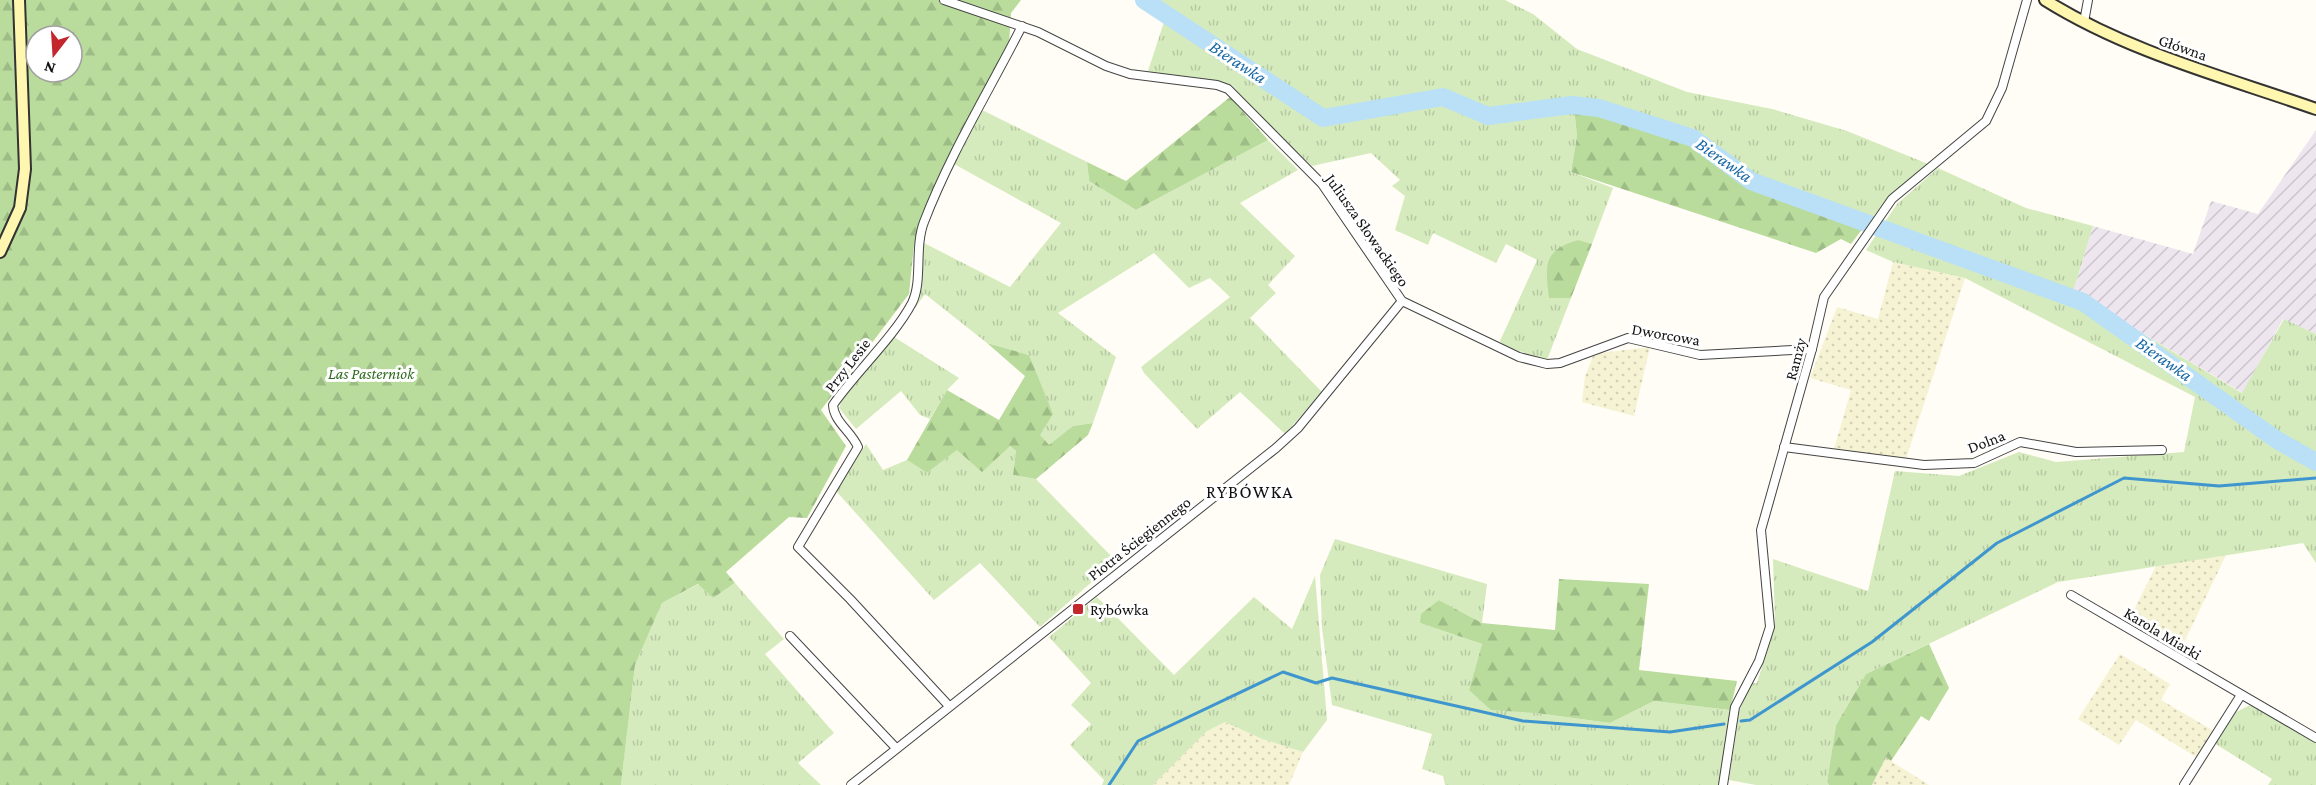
<svg xmlns="http://www.w3.org/2000/svg" width="2316" height="785" font-family="'Crimson Pro',serif">
<style>
.industrial{fill:url(#industrial-furrows)}
.farmland{fill:url(#farmland-dots)}
.grass{fill:url(#grass-tufts)}
.forest{fill:url(#forest-firs);fill-rule:evenodd}
.lines{fill:none;stroke-linecap:round;stroke-linejoin:round}
.stream{stroke:#3f96cf;stroke-width:3}
.river{stroke:#b9e0f7;stroke-width:18}
.street-casing{stroke:#444;stroke-width:10}
.secondary-casing{stroke:#333;stroke-width:14}
.street{stroke:#fff;stroke-width:8}
.secondary{stroke:#fff6b0;stroke-width:10}
.poi-dot{fill:#c4262e;stroke:#fff;stroke-width:2}
.labels{text-anchor:middle;stroke-width:6;stroke-linejoin:round;paint-order:stroke}
.street-label{font-size:16px;fill:#111;stroke:#fff}
.park-label{font-size:16px;font-style:italic;fill:#2f6b1f;stroke:#fff}
.poi-label{font-size:16px;fill:#111;stroke:#fff;text-anchor:start}
.water-label{font-size:18px;font-style:italic;fill:#1768a6;stroke:#fff}
.neighbourhood-label{font-size:18px;letter-spacing:1.5px;fill:#111;stroke:#fff}
</style>
<defs>
<pattern id="industrial-furrows" width="10" height="10" patternUnits="userSpaceOnUse" patternTransform="scale(1.5)"><rect width="10" height="10" fill="#eee6ef"/><path d="M-1 1l2-2M0 10L10 0M9 11l2-2" fill="none" stroke="#cbc4cc"/></pattern>
<pattern id="farmland-dots" width="8" height="8" patternUnits="userSpaceOnUse" patternTransform="scale(1.5)"><rect width="8" height="8" fill="#f6f3d4"/><path d="M2 2h.1M6 6h.1" fill="none" stroke="#d2cfb5" stroke-width="1.8" stroke-linecap="round"/></pattern>
<pattern id="grass-tufts" width="24" height="20" patternUnits="userSpaceOnUse" patternTransform="scale(1.5)"><rect width="24" height="20" fill="#d5ebbd"/><path d="M3 7l-1-3M5 7V3M7 7l1-3M15 17l-1-3M17 17v-4M19 17l1-3" fill="none" stroke="#b6c8a1"/></pattern>
<pattern id="forest-firs" width="22" height="20" patternUnits="userSpaceOnUse" patternTransform="scale(1.5)"><rect width="22" height="20" fill="#b9dc9c"/><path d="M5 1l3.5 6h-7zM16 11l3.5 6h-7z" fill="#9ebc85"/></pattern>
</defs>
<rect width="100%" height="100%" fill="#fffdf5"/>
<polygon class="industrial" points="2316,130 2316,334 2283,319 2243,393 2073,292 2093,226 2193,254 2211,201 2258,214"/>
<g class="farmland">
<polygon points="1893,262 1965,278 1906,459 1834,449 1851,390 1810,378 1837,307 1878,319"/>
<polygon points="1650,347 1634,416 1582,402 1585,376 1593,356 1600,353"/>
<polygon points="2226,555 2179,653 2127,624 2156,566"/>
<polygon points="2120,654 2170,684 2161,700 2214,731 2196,757 2136,720 2119,745 2078,719"/>
<polygon points="1225,722 1262,739 1303,752 1289,785 1153,785 1207,731"/>
<polygon points="1886,756 1891,761 1929,785 1872,785"/>
</g>
<g class="grass">
<polygon points="1148,0 1505,0 1533,14 1577,49 1687,92 1772,109 1847,131 1928,164 1887,199 1868,223 1753,180 1690,134 1600,106 1557,105 1574,108 1577,136 1571,172 1613,188 1592,244 1579,240 1549,298 1571,298 1547,360 1504,346 1500,341 1537,260 1506,244 1496,263 1433,233 1428,245 1395,230 1405,196 1392,186 1400,180 1371,153 1312,166 1256,113 1232,85 1148,71 1165,19 1323,122 1383,114 1365,104 1325,112"/>
<polygon points="980,109 1087,162 1089,181 1136,210 1268,140 1298,170 1240,203 1295,256 1268,285 1276,293 1250,318 1322,392 1285,434 1240,392 1197,429 1144,373 1141,367 1230,297 1210,278 1189,288 1154,253 1058,313 1116,357 1093,423 1073,426 1049,446 1040,436 1029,355 987,343 925,294 915,308 922,242 1010,287 1061,223 954,164"/>
<polygon points="1938,168 2026,208 2093,226 2073,292 2242,393 2284,319 2316,334 2316,563 2303,543 2058,582 1866,674 1836,725 1827,782 1829,785 1756,785 1729,780 1739,712 1751,683 1757,683 1775,623 1773,559 1868,591 1895,471 1959,476 2019,452 2056,462 2184,452 2195,397 1965,278 1893,262 1866,250 1897,204"/>
<polygon points="894,337 959,378 947,390 930,419 920,415 901,391 856,429 839,408 845,393"/>
<polygon points="866,444 883,470 907,460 927,473 957,450 1010,446 1016,451 1013,475 1036,479 1116,561 1040,627 980,563 934,600 836,491"/>
<polygon points="1335,539 1487,584 1482,623 1439,600 1420,623 1482,644 1469,690 1536,713 1610,723 1654,701 1730,710 1720,785 1445,785 1443,776 1422,769 1432,734 1332,705 1322,628 1320,575"/>
<polygon points="1315,576 1327,720 1303,752 1262,739 1225,722 1207,731 1153,785 1102,785 1104,780 1070,745 1091,724 1071,705 1091,683 1049,637 1097,597 1174,675 1254,597 1292,629"/>
<polygon points="735,583 784,639 765,654 834,733 798,763 821,785 621,785 635,665 662,603 699,584 713,598"/>
<polygon points="2252,704 2316,741 2316,785 2268,785 2272,779 2214,743 2232,714"/>
</g>
<g class="forest">
<path d="M0 0H1021L1011 13 1009 44 972 110 932 192 914 245 909 294 821 410 846 446 807 518 789 517 726 572 735 583 713 598 698 584 662 603 635 665 621 785H0ZM36 36H72V72H36Z"/>
<polygon points="1230,97 1268,140 1136,210 1089,181 1087,162 1126,181"/>
<polygon points="1574,108 1690,141 1748,184 1866,224 1851,244 1841,239 1816,253 1571,172 1577,136"/>
<path d="M1579 240 1592 244 1571 298H1549C1545 264 1543 250 1579 240Z"/>
<polygon points="987,343 1029,355 1053,414 1040,435 1049,445 1073,426 1093,423 1088,435 1036,479 1013,475 1016,451 1010,446 982,472 957,450 927,473 907,460 947,390 999,420 1025,376"/>
<polygon points="1559,579 1649,584 1639,670 1737,681 1730,710 1654,701 1610,723 1536,713 1491,710 1469,690 1482,644 1420,623 1421,614 1439,600 1482,623 1555,630"/>
<polygon points="1929,644 1949,688 1929,721 1921,716 1891,761 1886,757 1872,785 1829,785 1827,782 1836,725 1866,674"/>
</g>
<g class="lines">
<g class="stream">
<polyline points="1741,721 1750,720 1872,642 1997,543 2124,478 2219,486 2316,478"/>
<polyline points="1109,785 1138,741 1283,672 1316,683 1332,678 1523,721 1670,732 1724,724"/>
</g>
<polyline class="river" points="1144,0 1323,118 1443,97 1488,116 1572,105 1599,108 1693,138 1751,181 2083,302 2277,440 2316,462"/>
<g class="street-casing">
<g id="street">
<polyline points="944,0 1038,32 1106,66 1130,74 1217,85 1228,89 1322,184 1402,301 1519,357 1547,364 1560,363 1628,338 1700,355 1812,349"/>
<polyline points="2084,22 2088,0"/>
<polyline points="1784,447 1924,465 1974,463 2020,442 2076,452 2162,450"/>
<polyline points="2071,595 2316,738"/>
<polyline points="790,636 896,748"/>
<path d="M949 706 850 599 798 547 858 447C851 431 834 422 833 405 855 373 894 337 912 303 923 281 914 248 924 222 950 154 989 91 1022 26"/>
<polyline points="851,785 1276,448 1298,428 1402,301"/>
<polyline points="1723,785 1735,707 1759,661 1770,627 1761,530 1812,349 1824,297 1892,199 1986,121 2002,88 2027,0"/>
<polyline points="2184,785 2241,695"/>
</g>
</g>
<g class="secondary-casing">
<g id="secondary">
<path d="M2045 0C2128 52 2225 77 2316 109"/>
<polyline points="0,252 20,208 25,169 19,0"/>
</g>
</g>
<use href="#street" class="street"/>
<use href="#secondary" class="secondary"/>
</g>
<rect class="poi-dot" x="1072" y="603" width="12" height="12" rx="3"/>
<g class="labels">
<g class="street-label">
<text transform="translate(2183 47) rotate(19)" y="6">Główna</text>
<text transform="translate(1368 230) rotate(55)" y="6">Juliusza Słowackiego</text>
<text transform="translate(1666 334) rotate(10)" y="6">Dworcowa</text>
<text transform="translate(1795 359) rotate(-75)" y="6">Ramży</text>
<text transform="translate(847 365) rotate(-52)" y="6">Przy Lesie</text>
<text transform="translate(1986 441) rotate(-21)" y="6">Dolna</text>
<text transform="translate(1139 538) rotate(-38)" y="6">Piotra Ściegiennego</text>
<text transform="translate(2163 633) rotate(31)" y="6">Karola Miarki</text>
</g>
<g class="park-label">
<text x="371" y="379">Las Pasterniok</text>
</g>
<g class="poi-label">
<text x="1090" y="615">Rybówka</text>
</g>
<g class="water-label">
<text transform="translate(1238 62) rotate(33)" y="6">Bierawka</text>
<text transform="translate(1724 160) rotate(35)" y="6">Bierawka</text>
<text transform="translate(2164 359) rotate(35)" y="6">Bierawka</text>
</g>
<g class="neighbourhood-label">
<text x="1250" y="498">RYBÓWKA</text>
</g>
</g>
<g transform="translate(54 54) rotate(197)"><circle r="28" fill="#ffffff" stroke="#a0a0a0" stroke-width="1.5"/>
<path d="M0-4.5L10 22L0 15L-10 22Z" fill="#c4262e"/>
<text y="-9" font-size="16" font-weight="bold" text-anchor="middle" fill="#111111">N</text>
</g>
</svg>
